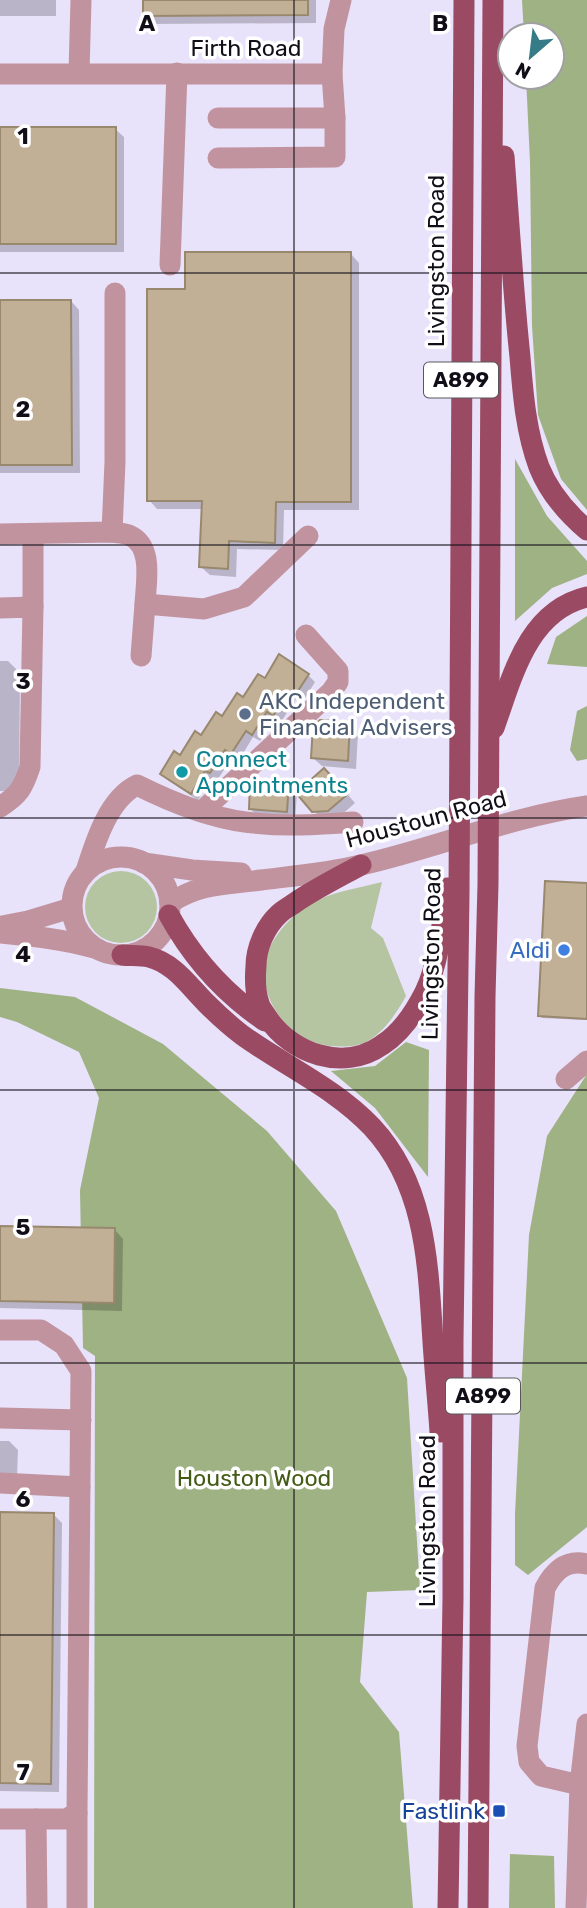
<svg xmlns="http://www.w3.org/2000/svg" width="587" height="1908" font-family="Rubik,sans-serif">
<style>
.green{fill:#b6c5a1}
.forest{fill:#9fb284}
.shadow{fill:#0003}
.building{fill:#c1b095;stroke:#98886e;stroke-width:2}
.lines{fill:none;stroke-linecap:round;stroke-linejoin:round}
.minor{stroke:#c1939e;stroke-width:21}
.major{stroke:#9a4b63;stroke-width:21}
.grid{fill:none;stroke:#110e18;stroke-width:2;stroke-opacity:0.55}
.service-dot{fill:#5c6f8a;stroke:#fff;stroke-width:2.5}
.culture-dot{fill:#0f9aa8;stroke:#fff;stroke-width:2.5}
.shop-dot{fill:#3f7fe0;stroke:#fff;stroke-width:2.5}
.transit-dot{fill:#1a4fb4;stroke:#fff;stroke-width:2.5}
.labels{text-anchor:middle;stroke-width:7;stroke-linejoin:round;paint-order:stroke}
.shield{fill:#fff;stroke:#58565d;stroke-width:2}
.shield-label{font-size:21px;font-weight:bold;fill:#110e18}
.street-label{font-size:23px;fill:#110e18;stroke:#fff}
.service-label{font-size:23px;fill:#4e5e75;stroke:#fff;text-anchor:start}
.culture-label{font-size:23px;fill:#0d838f;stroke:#fff;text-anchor:start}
.shop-label{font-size:23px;fill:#366cbe;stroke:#fff;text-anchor:end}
.park-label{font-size:23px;fill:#445b16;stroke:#fff}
.transit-label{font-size:23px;fill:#164399;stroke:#fff;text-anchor:end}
.grid-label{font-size:23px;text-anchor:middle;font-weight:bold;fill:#110e18;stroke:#fff;stroke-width:7;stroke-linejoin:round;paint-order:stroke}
</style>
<rect width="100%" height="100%" fill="#e8e2fa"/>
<g class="green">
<circle cx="121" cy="907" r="36"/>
<path d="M382 882 371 928 383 938 406 996C397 1012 385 1031 368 1041 358 1047 343 1047 331 1046 286 1042 250 991 270 947 277 933 288 920 301 910 323 893 355 889 382 882Z"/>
</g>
<g class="forest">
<polygon points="522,0 587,0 587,510 561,479 538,415 532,326 530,162 526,77 552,77 552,35 524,35"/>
<polygon points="515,459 547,516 587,561 587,574 552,588 515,621"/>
<polygon points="587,616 587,667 547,664 556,637"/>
<polygon points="587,706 587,759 577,761 570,750 577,711"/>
<polygon points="0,988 75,997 163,1044 267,1131 336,1211 407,1378 420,1590 367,1592 360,1682 399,1732 413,1908 94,1908 95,1356 83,1348 80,1190 99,1098 79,1052 17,1022 0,1017"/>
<polygon points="406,1042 429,1050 428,1177 375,1108 331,1071 375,1066"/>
<polygon points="587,1074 587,1527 528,1575 515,1565 515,1514 529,1235 547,1136"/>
<polygon points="510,1854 554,1856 555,1908 509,1908"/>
</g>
<g class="shadow">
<rect x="0" y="0" width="56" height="16"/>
<polygon points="144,0 316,0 316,23 153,24 144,15"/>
<polygon points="0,128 115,129 124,137 124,252 0,252"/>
<polygon points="351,254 359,263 359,510 284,510 283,550 237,549 236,577 210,575 201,567 204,509 157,509 149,500 187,291"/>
<polygon points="0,301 71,301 79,310 80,473 0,473"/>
<polygon points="0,661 8,661 20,673 19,792 0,791"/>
<polygon points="308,675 315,682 302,703 296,699 281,722 275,718 260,741 253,737 239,760 233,756 218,779 213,777 198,800 169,781 162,774 265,680"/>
<polygon points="349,724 358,733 356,769 322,766 313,758"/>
<polygon points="333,778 355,803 337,819 322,819 313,810"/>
<polygon points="288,784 297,793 295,820 259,817 250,809"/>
<polygon points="587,885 587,1020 542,1018 540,1015"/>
<polygon points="0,1228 115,1230 123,1239 122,1311 0,1308"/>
<polygon points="0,1441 9,1441 18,1450 17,1478 0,1479"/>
<polygon points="0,1514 53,1514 62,1523 59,1792 0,1791"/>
</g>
<g class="building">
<polygon points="143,0 308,0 308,15 143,16"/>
<rect x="0" y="127" width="116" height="117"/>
<polygon points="185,252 351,252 351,502 276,502 275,543 229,541 228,569 199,567 202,501 147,501 147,289 185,289"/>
<polygon points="0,300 71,300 72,465 0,465"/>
<polygon points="279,654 309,674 294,697 288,693 273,716 267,712 252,735 246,731 231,754 225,750 210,773 205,771 191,794 160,774 174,751 180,755 195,731 201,735 216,712 222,716 237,693 243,697 258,674 265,678"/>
<polygon points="320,720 350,722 348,761 311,758 313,726"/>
<polygon points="324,768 348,794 328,811 312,812 296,793"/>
<polygon points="255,780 289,782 287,812 249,809 250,784"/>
<polygon points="545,881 587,883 587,1019 538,1016"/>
<polygon points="0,1226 115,1228 114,1303 0,1301"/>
<polygon points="0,1512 54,1513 51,1784 0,1783"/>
</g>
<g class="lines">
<g class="minor">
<polyline points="79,73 81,0"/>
<polyline points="0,74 332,74 334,29 341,0"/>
<polyline points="218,118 335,118"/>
<polyline points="218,158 335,157 335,118 332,74"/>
<polyline points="170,265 177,73"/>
<polyline points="112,532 115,462 115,293"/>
<path d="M0 534 112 532C117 533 124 533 129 535 154 546 146 582 145 604L204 609 244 597 308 536"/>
<polyline points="33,607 33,534"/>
<path d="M0 608 33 607 30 767C23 788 19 795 0 807"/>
<polyline points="141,656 145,604"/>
<polyline points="201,812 331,692 338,682 338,671 306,635"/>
<circle cx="121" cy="906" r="49"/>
<polyline points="144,863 192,870 241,873"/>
<path d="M86 871C95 843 108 799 137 785 171 802 207 817 245 822 281 827 317 825 353 822"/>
<path d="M170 903C200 883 226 885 261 880 294 876 328 873 361 865 436 848 510 817 587 806"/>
<polyline points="2,926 28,921 71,908"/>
<path d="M0 933C32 936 63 939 94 948"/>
<polyline points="566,1079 587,1061"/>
<polyline points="0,1330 41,1330 64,1345 81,1371 77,1813 66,1819 0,1819"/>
<polyline points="0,1418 81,1420"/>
<polyline points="0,1483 80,1487"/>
<path d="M580 1785 541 1776 529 1762 527 1746 545 1588C554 1571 566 1559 587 1564"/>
<polyline points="77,1813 77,1908"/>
<polyline points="36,1819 37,1908"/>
<polyline points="576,1908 580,1785 587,1724"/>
</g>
<g class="major">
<path d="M504 156C509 223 513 290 520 357 523 395 526 432 539 467 549 492 567 513 587 530"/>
<path d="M494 728C512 678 527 611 587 597"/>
<path d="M361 865C339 877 317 888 296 902 291 906 284 909 279 914 265 927 256 948 256 966 255 978 255 992 259 1003 260 1008 264 1012 267 1017 291 1054 344 1072 382 1045 401 1033 415 1012 425 992 440 960 442 922 447 888"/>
<path d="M169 915C192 957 225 994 265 1021"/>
<path d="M122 955C131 956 140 955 149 957 174 963 189 986 206 1003 217 1014 229 1025 242 1035 285 1066 335 1088 372 1127 427 1186 428 1267 433 1342 435 1372 438 1402 440 1432"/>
<polyline points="448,1908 453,1598 453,1341 459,893 464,0"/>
<polyline points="478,1908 485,997 488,884 493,0"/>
</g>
</g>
<path class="grid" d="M294 0V1908M0 273H587M0 545H587M0 818H587M0 1090H587M0 1363H587M0 1635H587"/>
<circle class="service-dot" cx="245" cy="714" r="7"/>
<circle class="culture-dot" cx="182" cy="772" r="7"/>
<circle class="shop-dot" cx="564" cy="950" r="7"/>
<rect class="transit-dot" x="492" y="1804" width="14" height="14" rx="3.5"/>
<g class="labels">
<g class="shield">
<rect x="424" y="362.5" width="74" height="35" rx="5"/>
<rect x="446" y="1378.5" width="74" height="35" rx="5"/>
</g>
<g class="shield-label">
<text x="461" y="387">A899</text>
<text x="483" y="1403">A899</text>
</g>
<g class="street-label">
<text x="246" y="56">Firth Road</text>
<text transform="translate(436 261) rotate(-90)" y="8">Livingston Road</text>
<text transform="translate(426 819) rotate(-15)" y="8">Houstoun Road</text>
<text transform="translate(431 954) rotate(-89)" y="8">Livingston Road</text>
<text transform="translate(427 1521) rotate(-90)" y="8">Livingston Road</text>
</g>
<g class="service-label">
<text x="259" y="709">AKC Independent<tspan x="259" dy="26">Financial Advisers</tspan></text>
</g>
<g class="culture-label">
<text x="196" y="767">Connect<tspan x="196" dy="26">Appointments</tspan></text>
</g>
<g class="shop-label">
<text x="550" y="958">Aldi</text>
</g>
<g class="park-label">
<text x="254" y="1486">Houston Wood</text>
</g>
<g class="transit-label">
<text x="485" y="1819">Fastlink</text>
</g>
</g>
<g class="grid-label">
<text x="147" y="31">A</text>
<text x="440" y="31">B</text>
<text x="23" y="144">1</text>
<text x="23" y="417">2</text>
<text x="23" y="689">3</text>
<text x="23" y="962">4</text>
<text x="23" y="1235">5</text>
<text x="23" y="1507">6</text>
<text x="23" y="1780">7</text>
</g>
<g transform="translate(531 56) rotate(208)"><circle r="33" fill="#ffffff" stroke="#a09fa3" stroke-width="2"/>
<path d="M0-5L12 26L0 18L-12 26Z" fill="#357b88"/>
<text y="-10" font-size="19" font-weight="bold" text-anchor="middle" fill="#110e18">N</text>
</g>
</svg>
